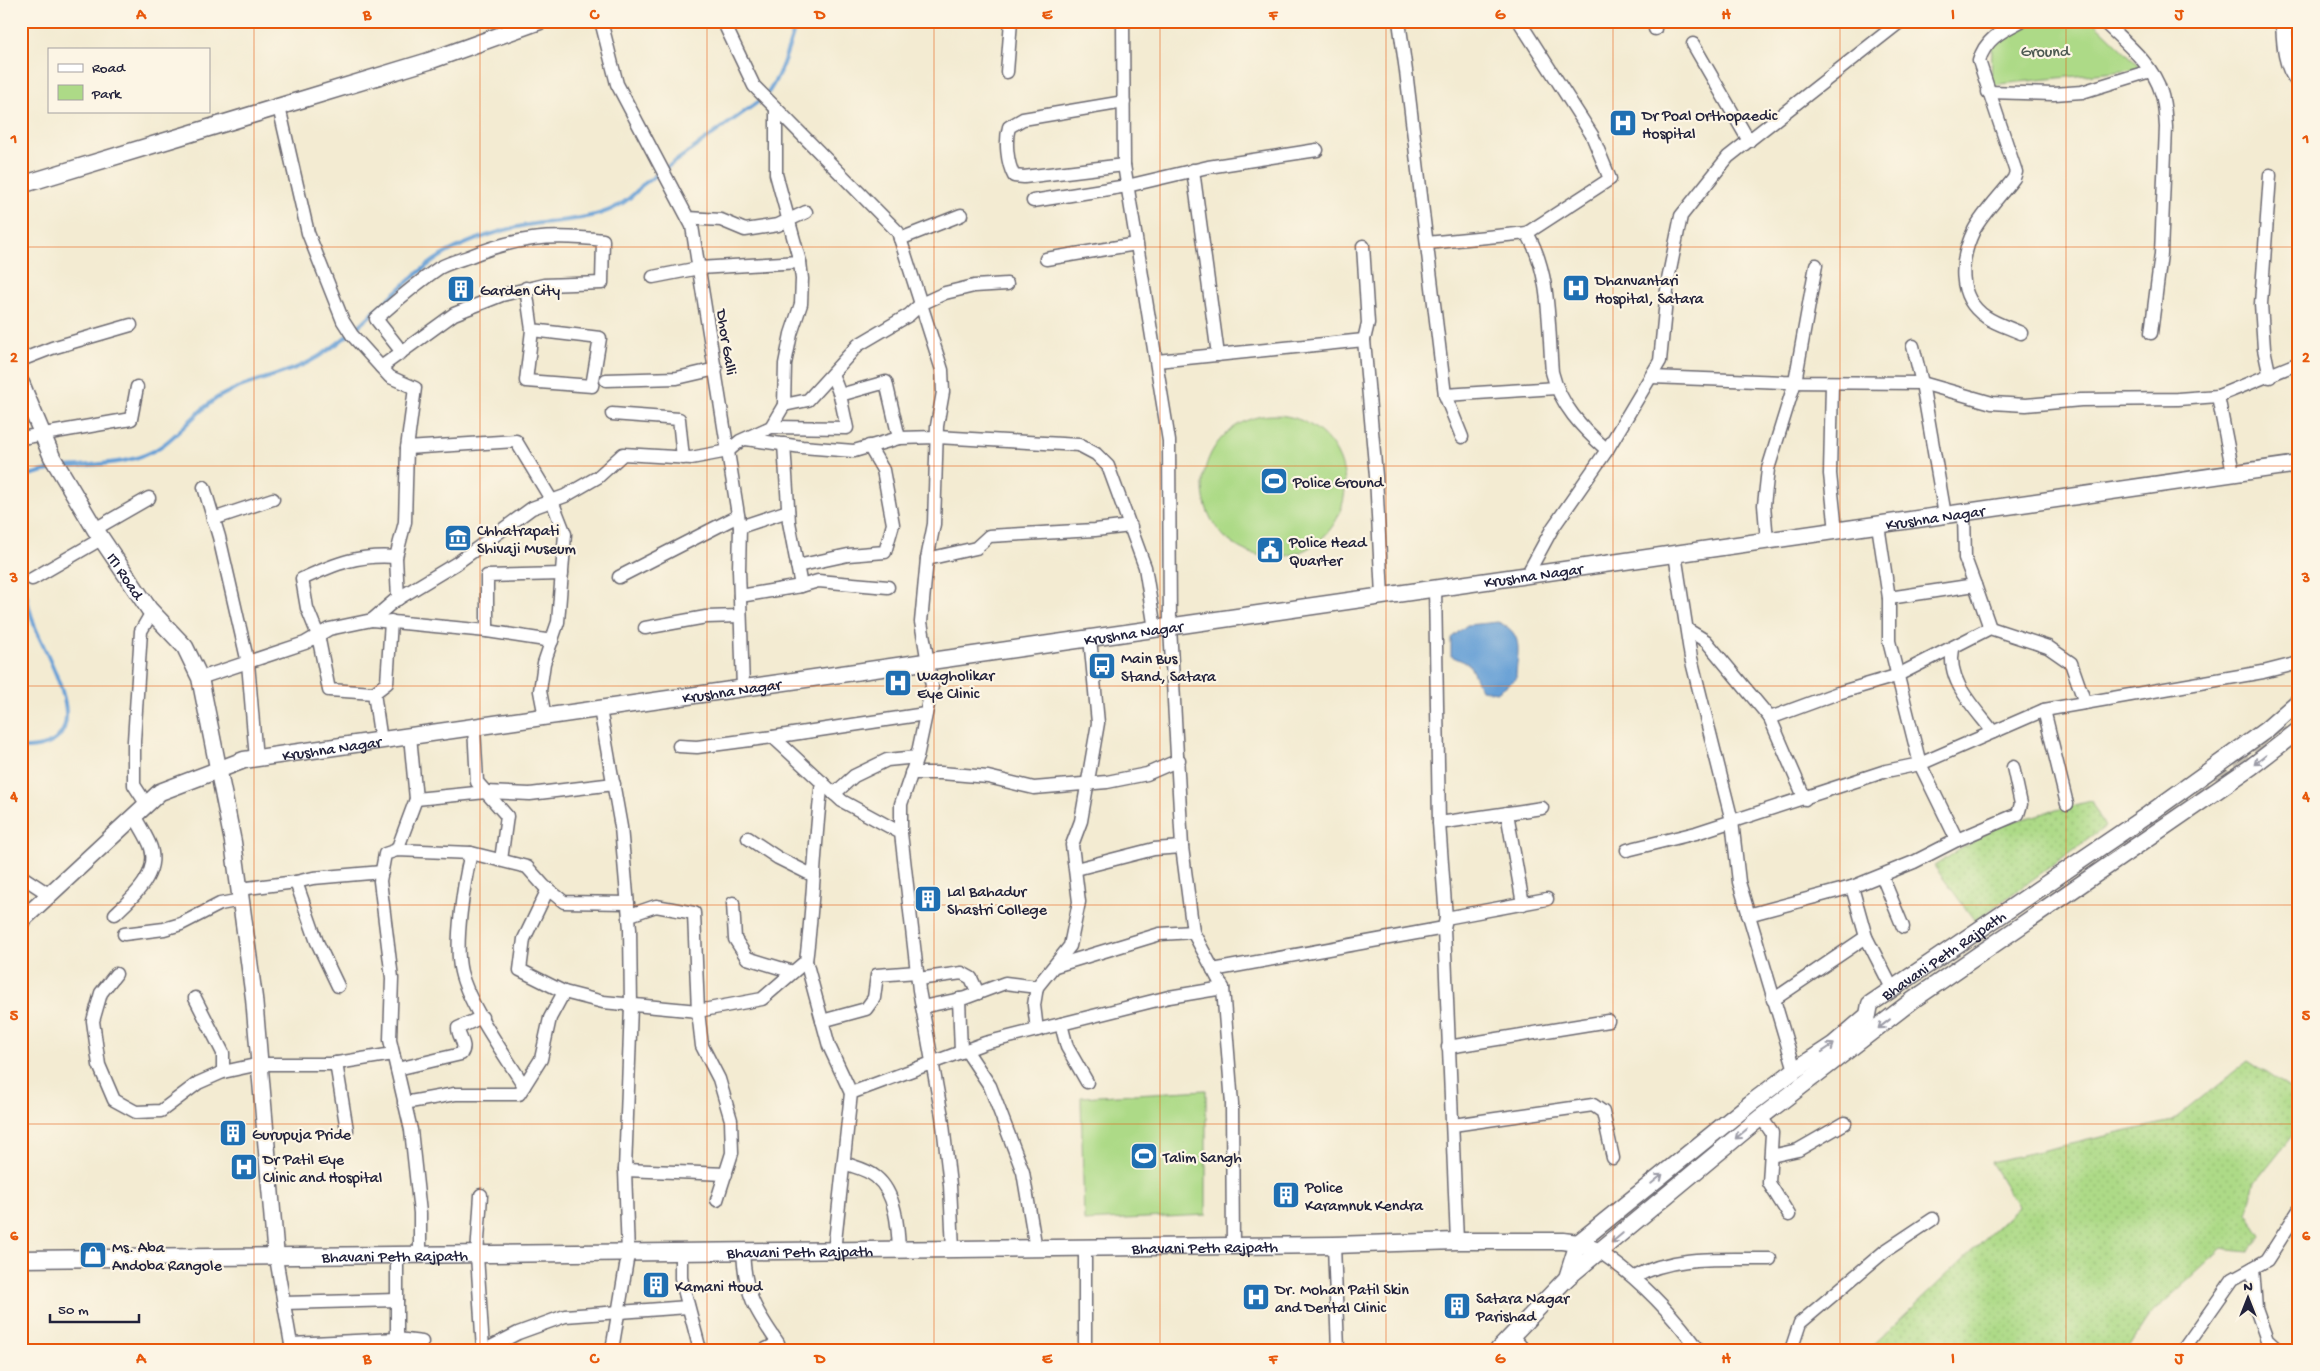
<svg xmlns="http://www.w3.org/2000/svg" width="2320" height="1371" font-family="'Gochi Hand',sans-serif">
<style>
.grass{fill:url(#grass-dots);stroke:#687e61}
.green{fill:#adda87;stroke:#687e61}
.water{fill:#68a0d6;stroke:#456188}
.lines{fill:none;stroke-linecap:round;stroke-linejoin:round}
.stream{stroke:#68a0d6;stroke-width:4}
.major-tunnel{stroke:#c9c3b4;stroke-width:16;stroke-dasharray:16 8;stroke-linecap:butt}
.minor-casing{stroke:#6b6870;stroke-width:15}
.major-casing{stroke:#6b6870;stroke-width:19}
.minor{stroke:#fff;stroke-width:12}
.major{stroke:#fff;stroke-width:16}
.oneway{stroke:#9c9ca7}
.grid{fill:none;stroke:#e8590c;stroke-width:1;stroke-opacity:0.55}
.labels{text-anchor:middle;stroke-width:4.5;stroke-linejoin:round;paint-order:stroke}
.park-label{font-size:16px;fill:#4c5952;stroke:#fcf5e5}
.poi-label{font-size:16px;fill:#22223b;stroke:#fcf5e5;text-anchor:start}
.street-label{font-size:16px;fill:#22223b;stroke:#fcf5e5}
.neatline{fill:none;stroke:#e8590c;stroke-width:2}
.grid-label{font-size:16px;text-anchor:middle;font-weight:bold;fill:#e8590c}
</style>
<defs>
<pattern id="grass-dots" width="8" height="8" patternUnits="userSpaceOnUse" patternTransform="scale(1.25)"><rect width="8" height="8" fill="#adda87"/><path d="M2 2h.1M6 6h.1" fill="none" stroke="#95bb75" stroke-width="1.8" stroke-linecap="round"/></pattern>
</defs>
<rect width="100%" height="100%" fill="#fcf5e5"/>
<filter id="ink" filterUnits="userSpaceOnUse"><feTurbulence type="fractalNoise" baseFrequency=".02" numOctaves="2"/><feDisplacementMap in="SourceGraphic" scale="10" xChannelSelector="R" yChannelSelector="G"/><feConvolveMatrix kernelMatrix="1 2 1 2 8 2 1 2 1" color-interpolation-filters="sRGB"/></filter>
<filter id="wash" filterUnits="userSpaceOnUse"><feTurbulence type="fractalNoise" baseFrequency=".0096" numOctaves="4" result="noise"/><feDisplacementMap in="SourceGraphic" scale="20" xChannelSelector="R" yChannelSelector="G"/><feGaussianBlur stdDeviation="1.12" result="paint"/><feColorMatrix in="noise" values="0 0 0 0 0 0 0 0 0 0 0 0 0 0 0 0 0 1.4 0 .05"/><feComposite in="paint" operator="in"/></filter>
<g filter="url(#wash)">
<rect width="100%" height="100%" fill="#f3ebd2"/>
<g class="grass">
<polygon points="2091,801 2105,827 1975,921 1934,866 1999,825"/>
<polygon points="2248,1061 2299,1095 2299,1127 2255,1182 2247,1213 2262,1236 2248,1252 2222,1249 2150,1315 2127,1350 1868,1350 2018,1207 1991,1162 2172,1121"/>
</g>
<g class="green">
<polygon points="2037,21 2093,21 2143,69 1991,85 1992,46"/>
<circle cx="1274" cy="486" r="71"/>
<polygon points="1206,1090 1206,1215 1084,1221 1081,1097"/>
</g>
<path class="water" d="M1498 622C1527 634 1516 655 1516 679L1497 692 1481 690 1469 664 1451 656V638L1467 625Z"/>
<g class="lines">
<g class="stream">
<path d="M65 467C97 464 136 465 163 445 182 431 197 411 217 398 245 381 280 377 309 362 355 338 396 285 441 256 465 241 507 228 534 224 572 219 615 220 641 186L765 97C782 75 788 48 797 21"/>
<polyline points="21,477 53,469"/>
<path d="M21 559C24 582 27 604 35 627 50 665 104 749 21 748"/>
</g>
</g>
</g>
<g filter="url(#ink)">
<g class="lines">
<polyline class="major-tunnel" points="2195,792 2265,744 2299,714"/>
<g class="minor-casing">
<g id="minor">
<polyline points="601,21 617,84 692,226 740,527 739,570 743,688"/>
<polyline points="723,21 754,86 898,232 942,370 943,392 937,426 934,524 927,559 921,622 932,686 917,757 901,804 901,833"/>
<polyline points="1123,21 1124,165 1169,441 1170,627 1182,847 1193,932 1223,988"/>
<polyline points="1399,21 1406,71 1445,395 1462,437"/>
<polyline points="1519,21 1592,135 1610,179 1527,233"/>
<polyline points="1655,21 1655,29"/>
<path d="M2103 21C2123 41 2153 64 2161 92 2165 103 2165 115 2166 127L2161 254 2151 333"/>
<polyline points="1693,44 1749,141"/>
<polyline points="1007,72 1011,21"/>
<polyline points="1988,92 2054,94 2082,92 2150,71"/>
<path d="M1124 102 1023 119 1009 127C1005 141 1007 163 1014 176L1024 177 1124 165"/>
<polyline points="279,107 308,233 343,321 352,335 390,377 415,388 407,448 405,522 396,557 398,599"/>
<polyline points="776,109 776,174 800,262 802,279 801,304 791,334 785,364 784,405 808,400 858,345 909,315 921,304 945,293 974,286 1007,284"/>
<polyline points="1193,170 1218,355"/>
<polyline points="1033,201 1127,186 1208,167 1317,150"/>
<polyline points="688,218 721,220 745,230 778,225 806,212"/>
<polyline points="900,239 961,215"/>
<path d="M1427 243 1527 233C1551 274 1548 325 1552 372 1560 405 1582 428 1607 450"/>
<polyline points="1363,246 1368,323 1364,340 1376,476 1382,596"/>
<polyline points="1046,259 1136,244"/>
<polyline points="653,277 699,268 800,262"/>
<polyline points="526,288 532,330 600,338 592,386 526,381 532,330"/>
<path d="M2021 333C2010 328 1996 324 1986 317 1956 297 1960 259 1974 230 1983 213 2002 194 2014 178L2016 172 1979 61C1985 39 2002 31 2021 21"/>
<polyline points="1913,346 1922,383 1945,515"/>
<polyline points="21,360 52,348 131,325"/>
<polyline points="1157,361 1364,340"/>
<path d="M381 367 454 314 502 295 544 285 602 283 603 240C551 234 516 237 468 257 459 260 448 263 439 268 417 283 396 301 376 319L402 352"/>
<polyline points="1651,377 1784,382 1922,383 1992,403 2026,405 2081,400 2178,399 2218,396 2299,363"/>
<polyline points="2270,377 2264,349 2261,304 2270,175"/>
<polyline points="606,380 677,378 716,369"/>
<polyline points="1832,383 1830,474 1836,531"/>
<polyline points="840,395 886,382 899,438"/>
<polyline points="1445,395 1556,388"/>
<polyline points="2218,396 2233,473"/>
<polyline points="612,414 679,419 683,458"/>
<polyline points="771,427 847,428 840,395 832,374"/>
<polyline points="21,438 131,419 137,387"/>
<polyline points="746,439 802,447 854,451 899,438 937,437 1079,445 1096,454 1108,466 1145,567 1155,629"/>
<polyline points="407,448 516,441 552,501 565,534 558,622 544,663 540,691 545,717"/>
<polyline points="204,487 219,537 248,663 256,759"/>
<polyline points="1964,512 1965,558 1975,585"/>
<polyline points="213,519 273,499"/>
<polyline points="1878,525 1889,598 1975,585 1990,628"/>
<polyline points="740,527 788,511"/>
<polyline points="95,529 149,498"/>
<polyline points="1767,541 1764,505 1768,469 1795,382 1816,265"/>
<polyline points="1675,554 1691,658 1732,821 1739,882 1795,1070"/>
<polyline points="927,559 976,548 989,536 1095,530 1131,526"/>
<polyline points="797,566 848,555 885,552 893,524 883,470 869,446"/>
<polyline points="1527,575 1552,529 1607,450 1660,361 1668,280 1681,216 1728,157 1901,21"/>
<polyline points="619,577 738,516"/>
<polyline points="32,579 101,539"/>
<polyline points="801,586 818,581 888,587"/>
<polyline points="1435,587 1439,823"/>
<polyline points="740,596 801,586 789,522 784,444"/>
<polyline points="1889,598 1889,641 1920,764 1957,840"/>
<polyline points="372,620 487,631 552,641"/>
<polyline points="645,628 706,617 740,616"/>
<polyline points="1688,630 1706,641 1770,718"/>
<polyline points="487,631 487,576 562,574"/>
<path d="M1953 649C1946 681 1975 708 1993 732"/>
<polyline points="200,678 305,643 329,629 372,620 394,601 457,563 532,508 565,496 598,477 623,454 691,458 728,451 740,441 771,427 784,405"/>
<polyline points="374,693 387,683 391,621"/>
<polyline points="600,709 621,827 630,929 631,1006 625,1170 628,1254 612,1350"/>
<polyline points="2044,710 2067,804"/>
<polyline points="474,727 477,782 507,816 501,860"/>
<polyline points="773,737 842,801 901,833 919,990 942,1116 950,1185 953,1250"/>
<path d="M381 741 374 693 329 690 318 635 307 608 302 579C335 564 358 554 396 557"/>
<polyline points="679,746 697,747 773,737 925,714"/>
<polyline points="911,773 941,773 988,777 1034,788 1107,782 1147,774 1179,760"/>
<polyline points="834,794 854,776 887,760 917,757"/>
<polyline points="416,799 486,792 530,794 614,784"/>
<polyline points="1805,799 1770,718 1838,693 1896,676 1990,628 2048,647 2071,663 2085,703"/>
<polyline points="147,805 134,785 134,741 141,631 152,612"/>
<polyline points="1507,813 1523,904"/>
<polyline points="748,838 778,858 814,876"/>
<polyline points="397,850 416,799 410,736"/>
<polyline points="1627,850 1696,833 1886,771 1920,764 2044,710 2263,672 2299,663"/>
<path d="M471 853C464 882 454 944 461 972 469 1006 505 1055 524 1086"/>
<polyline points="1076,869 1154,849 1182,847"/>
<polyline points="21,876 50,895"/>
<polyline points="1882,876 1903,927"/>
<polyline points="296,882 317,942 338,986"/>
<polyline points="1852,887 1914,862 1957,840 2018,814 2021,804 2013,767"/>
<polyline points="239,889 296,882 313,878 382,872"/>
<path d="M548 889 524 939 520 970 564 992 603 1002 698 1011 762 999 806 961C814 902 814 842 822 782"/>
<polyline points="733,903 735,939 747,958 793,972"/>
<path d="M115 914C132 898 159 875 151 848 148 838 140 827 135 817"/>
<polyline points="630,915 656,906 694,913 698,1011 702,1046 719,1079 731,1120 732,1153 717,1200"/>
<polyline points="1748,915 1852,887 1866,937 1892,988"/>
<polyline points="1446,918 1547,899"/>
<polyline points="124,934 164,929 181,924 220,904 241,900"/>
<polyline points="806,961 829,1046 851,1093"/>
<polyline points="1055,966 1160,934 1193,932"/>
<polyline points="1213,970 1444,928"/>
<polyline points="116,974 101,993 93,1021 99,1065 114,1100 136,1112 161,1111 198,1083 223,1072 260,1064 331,1064 393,1054"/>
<polyline points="918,979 962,973 971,978 978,993"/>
<polyline points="195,998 223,1053 223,1072"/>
<polyline points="959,999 961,1052"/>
<polyline points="1773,1000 1866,937"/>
<polyline points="922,1007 965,998 1005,983 1037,987"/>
<polyline points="822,1021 866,1009 874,998 877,975 917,972"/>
<polyline points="1061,1024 1067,1047 1087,1082"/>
<polyline points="1037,1030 1034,1005 1037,987 1070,946 1079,902 1072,845 1081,821 1098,723 1090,638"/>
<polyline points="1448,1047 1608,1021"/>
<polyline points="966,1050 990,1086 1023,1172 1036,1249"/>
<polyline points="336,1063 347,1130"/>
<path d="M397 1069 461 1054C468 1044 458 1038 458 1028L482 1017"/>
<polyline points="404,1103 455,1094 519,1094 541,1059 550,1018 564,992"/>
<polyline points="1761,1117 1772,1133 1769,1183 1789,1215"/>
<polyline points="1453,1125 1593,1105 1603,1112 1613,1158"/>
<polyline points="1771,1156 1798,1150 1845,1123"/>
<path d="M844 1163C854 1167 867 1169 876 1177 896 1193 898 1227 899 1250"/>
<polyline points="625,1170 726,1174"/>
<polyline points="481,1195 477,1255 483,1350"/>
<polyline points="1457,1241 1444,928 1446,918 1439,823 1542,808"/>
<polyline points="1334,1245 1338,1350"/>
<polyline points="834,1251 851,1093 985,1043 1169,997 1223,988 1232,1104 1233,1247"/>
<path d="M743 1252C745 1294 755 1310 778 1343L764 1350"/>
<path d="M1600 1252C1640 1279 1671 1312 1699 1350"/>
<polyline points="681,1253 681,1278 700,1350"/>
<polyline points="420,1256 420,1213 411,1130 390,1040 392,978 380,881 385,854 397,850 471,853 527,867 544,886 564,902 628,903"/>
<polyline points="276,1258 292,1350"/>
<polyline points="2253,1268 2256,1309 2267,1340 2278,1350"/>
<path d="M1635 1277C1674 1254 1726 1260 1770 1259"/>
<polyline points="284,1303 397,1300"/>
<polyline points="1512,1336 1524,1350"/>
<polyline points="397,1339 397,1256"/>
<polyline points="291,1344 397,1339 422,1342"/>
<polyline points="485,1350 518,1333 565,1316 688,1307"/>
<polyline points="1085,1350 1085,1248"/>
<polyline points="1791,1350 1800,1323 1885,1251 1933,1219"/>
<polyline points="2183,1350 2233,1279 2267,1260 2299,1210"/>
</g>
</g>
<g class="major-casing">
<g id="major">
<path d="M2284 21C2285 41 2285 66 2299 81"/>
<polyline points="21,185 429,61 540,21"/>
<path id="s1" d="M21 383 52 457 95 529 149 609 185 647 200 678 233 842 254 998 276 1258"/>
<path id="s2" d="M21 921 160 792 244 760 2299 464"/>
<path id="s3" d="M21 1259 1334 1245 1457 1241H1563L1578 1243 1600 1252"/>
<polyline points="1567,1278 1761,1117 1913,1000 2251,767 2299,730"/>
<path id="s4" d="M1498 1350 1567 1278 1578 1243 1751 1103 1795 1070 1833 1045 1868 1015 1870 1004 2149 814 2266 730 2299 701"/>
</g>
</g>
<use href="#minor" class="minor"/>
<use href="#major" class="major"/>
</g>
<defs><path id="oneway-shaft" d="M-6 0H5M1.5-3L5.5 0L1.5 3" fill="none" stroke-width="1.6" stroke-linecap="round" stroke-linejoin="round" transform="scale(1.25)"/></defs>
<g class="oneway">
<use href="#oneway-shaft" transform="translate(2260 760) rotate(142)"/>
<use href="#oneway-shaft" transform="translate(1884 1024) rotate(142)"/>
<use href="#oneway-shaft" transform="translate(1828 1048) rotate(-34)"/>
<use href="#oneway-shaft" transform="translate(1741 1134) rotate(140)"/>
<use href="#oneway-shaft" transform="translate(1657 1179) rotate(-39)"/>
<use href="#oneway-shaft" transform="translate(1617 1238) rotate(140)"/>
</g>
</g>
<path class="grid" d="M254 21V1350M480 21V1350M707 21V1350M934 21V1350M1160 21V1350M1386 21V1350M1613 21V1350M1840 21V1350M2066 21V1350M21 247H2299M21 466H2299M21 686H2299M21 905H2299M21 1124H2299"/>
<defs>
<g id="hospital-square" transform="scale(1.4375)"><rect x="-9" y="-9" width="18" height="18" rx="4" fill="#1f6fb2" stroke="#fcf5e5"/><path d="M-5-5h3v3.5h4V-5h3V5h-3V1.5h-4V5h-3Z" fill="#fff"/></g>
<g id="building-square" transform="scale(1.4375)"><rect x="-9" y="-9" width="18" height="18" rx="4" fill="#1f6fb2" stroke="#fcf5e5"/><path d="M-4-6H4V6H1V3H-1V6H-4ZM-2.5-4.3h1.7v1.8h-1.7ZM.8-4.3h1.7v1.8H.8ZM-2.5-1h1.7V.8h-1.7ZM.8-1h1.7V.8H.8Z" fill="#fff"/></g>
<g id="stadium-square" transform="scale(1.4375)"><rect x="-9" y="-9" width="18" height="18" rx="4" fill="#1f6fb2" stroke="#fcf5e5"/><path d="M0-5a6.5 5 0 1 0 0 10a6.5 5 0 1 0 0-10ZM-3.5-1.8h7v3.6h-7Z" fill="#fff"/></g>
<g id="museum-square" transform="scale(1.4375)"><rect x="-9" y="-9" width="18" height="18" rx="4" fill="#1f6fb2" stroke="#fcf5e5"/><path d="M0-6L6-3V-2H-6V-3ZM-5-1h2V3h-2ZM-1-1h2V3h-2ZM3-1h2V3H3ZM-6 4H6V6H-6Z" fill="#fff"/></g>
<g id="civic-square" transform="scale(1.4375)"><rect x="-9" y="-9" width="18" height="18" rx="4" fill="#1f6fb2" stroke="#fcf5e5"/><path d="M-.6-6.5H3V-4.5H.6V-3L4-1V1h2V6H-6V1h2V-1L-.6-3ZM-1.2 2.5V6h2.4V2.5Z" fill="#fff"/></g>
<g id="bus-square" transform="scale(1.4375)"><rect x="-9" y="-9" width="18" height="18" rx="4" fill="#1f6fb2" stroke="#fcf5e5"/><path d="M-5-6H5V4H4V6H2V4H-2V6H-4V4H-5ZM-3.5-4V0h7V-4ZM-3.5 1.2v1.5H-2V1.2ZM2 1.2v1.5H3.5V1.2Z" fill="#fff"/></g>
<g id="shop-square" transform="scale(1.4375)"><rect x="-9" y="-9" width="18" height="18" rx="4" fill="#1f6fb2" stroke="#fcf5e5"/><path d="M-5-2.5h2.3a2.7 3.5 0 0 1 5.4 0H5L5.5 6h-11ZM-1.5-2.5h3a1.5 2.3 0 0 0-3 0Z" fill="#fff"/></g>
</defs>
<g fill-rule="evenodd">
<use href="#hospital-square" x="1623" y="123"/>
<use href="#hospital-square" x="1576" y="288"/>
<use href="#building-square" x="461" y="289"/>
<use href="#stadium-square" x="1274" y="481"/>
<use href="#museum-square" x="458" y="538"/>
<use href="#civic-square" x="1270" y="550"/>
<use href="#bus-square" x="1102" y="666"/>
<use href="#hospital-square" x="898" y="683"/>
<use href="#building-square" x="928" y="899"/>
<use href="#building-square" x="233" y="1133"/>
<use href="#stadium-square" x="1144" y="1156"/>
<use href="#hospital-square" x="244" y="1167"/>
<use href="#building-square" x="1286" y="1195"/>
<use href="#shop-square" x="93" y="1255"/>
<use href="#building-square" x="656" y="1285"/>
<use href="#hospital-square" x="1256" y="1297"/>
<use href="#building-square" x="1457" y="1306"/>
</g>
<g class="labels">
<g class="park-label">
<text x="2045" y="56">Ground</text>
</g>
<g class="poi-label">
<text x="1642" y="120">Dr Poal Orthopaedic<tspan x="1642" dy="18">Hospital</tspan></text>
<text x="1595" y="285">Dhanvantari<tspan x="1595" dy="18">Hospital, Satara</tspan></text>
<text x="480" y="295">Garden City</text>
<text x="1293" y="487">Police Ground</text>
<text x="477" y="535">Chhatrapati<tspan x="477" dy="18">Shivaji Museum</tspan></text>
<text x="1289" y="547">Police Head<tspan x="1289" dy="18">Quarter</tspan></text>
<text x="1121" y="663">Main Bus<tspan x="1121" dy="18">Stand, Satara</tspan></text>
<text x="917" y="680">Wagholikar<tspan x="917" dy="18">Eye Clinic</tspan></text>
<text x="947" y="896">Lal Bahadur<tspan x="947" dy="18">Shastri College</tspan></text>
<text x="252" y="1139">Gurupuja Pride</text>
<text x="1163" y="1162">Talim Sangh</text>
<text x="263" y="1164">Dr Patil Eye<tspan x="263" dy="18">Clinic and Hospital</tspan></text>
<text x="1305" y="1192">Police<tspan x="1305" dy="18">Karamnuk Kendra</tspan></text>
<text x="112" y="1252">Ms. Aba<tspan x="112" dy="18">Andoba Rangole</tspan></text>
<text x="675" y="1291">Kamani Houd</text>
<text x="1275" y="1294">Dr. Mohan Patil Skin<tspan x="1275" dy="18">and Dental Clinic</tspan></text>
<text x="1476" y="1303">Satara Nagar<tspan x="1476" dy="18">Parishad</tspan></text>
</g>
<g class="street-label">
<text transform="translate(728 342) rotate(81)" y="6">Dhor Galli</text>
<text dy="6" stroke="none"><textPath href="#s2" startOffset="1988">Krushna Nagar</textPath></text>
<text dy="6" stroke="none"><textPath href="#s2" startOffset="1582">Krushna Nagar</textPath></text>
<text dy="6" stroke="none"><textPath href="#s1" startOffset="220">ITI Road</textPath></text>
<text dy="6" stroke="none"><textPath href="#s2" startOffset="1178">Krushna Nagar</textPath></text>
<text dy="6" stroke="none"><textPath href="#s2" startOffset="772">Krushna Nagar</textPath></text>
<text dy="6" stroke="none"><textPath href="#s2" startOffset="368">Krushna Nagar</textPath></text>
<text dy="6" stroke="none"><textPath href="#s4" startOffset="605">Bhavani Peth Rajpath</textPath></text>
<text dy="6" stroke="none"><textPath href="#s3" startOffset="1184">Bhavani Peth Rajpath</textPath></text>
<text dy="6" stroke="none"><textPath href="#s3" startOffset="779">Bhavani Peth Rajpath</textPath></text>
<text dy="6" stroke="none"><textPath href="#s3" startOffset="374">Bhavani Peth Rajpath</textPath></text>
</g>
</g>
<rect width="2320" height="1371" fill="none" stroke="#fcf5e5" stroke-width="55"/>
<rect x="48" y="48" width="162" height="65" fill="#fcf5e5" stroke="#a5a1a1"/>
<rect x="58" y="64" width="25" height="8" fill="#ffffff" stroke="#a5a1a1"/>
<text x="92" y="72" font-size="15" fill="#22223b">Road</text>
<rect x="58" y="85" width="25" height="15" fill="#adda87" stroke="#a5a1a1"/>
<text x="92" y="98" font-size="15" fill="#22223b">Park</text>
<g transform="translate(2248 1298)" stroke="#fcf5e5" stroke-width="4" paint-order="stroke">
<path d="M0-4L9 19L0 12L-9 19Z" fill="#22223b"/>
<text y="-8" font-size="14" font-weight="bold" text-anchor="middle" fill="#22223b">N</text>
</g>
<path d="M50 1314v8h89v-8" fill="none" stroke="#22223b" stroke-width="2.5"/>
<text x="58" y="1314" font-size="15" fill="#22223b" stroke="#fcf5e5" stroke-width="4" paint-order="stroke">50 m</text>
<rect x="28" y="28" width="2264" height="1316" class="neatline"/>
<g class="grid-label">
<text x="141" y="19">A</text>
<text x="367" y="19">B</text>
<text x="594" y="19">C</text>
<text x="820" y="19">D</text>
<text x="1047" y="19">E</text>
<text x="1273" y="19">F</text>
<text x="1500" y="19">G</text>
<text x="1726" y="19">H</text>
<text x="1953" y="19">I</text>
<text x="2179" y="19">J</text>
<text x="14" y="143">1</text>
<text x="2306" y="143">1</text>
<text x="14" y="362">2</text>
<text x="2306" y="362">2</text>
<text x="14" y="582">3</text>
<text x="2306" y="582">3</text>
<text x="14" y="801">4</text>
<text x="2306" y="801">4</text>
<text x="14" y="1020">5</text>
<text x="2306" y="1020">5</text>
<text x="14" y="1240">6</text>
<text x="2306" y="1240">6</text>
<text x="141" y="1363">A</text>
<text x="367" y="1363">B</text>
<text x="594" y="1363">C</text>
<text x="820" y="1363">D</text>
<text x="1047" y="1363">E</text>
<text x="1273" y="1363">F</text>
<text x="1500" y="1363">G</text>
<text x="1726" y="1363">H</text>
<text x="1953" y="1363">I</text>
<text x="2179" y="1363">J</text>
</g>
</svg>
